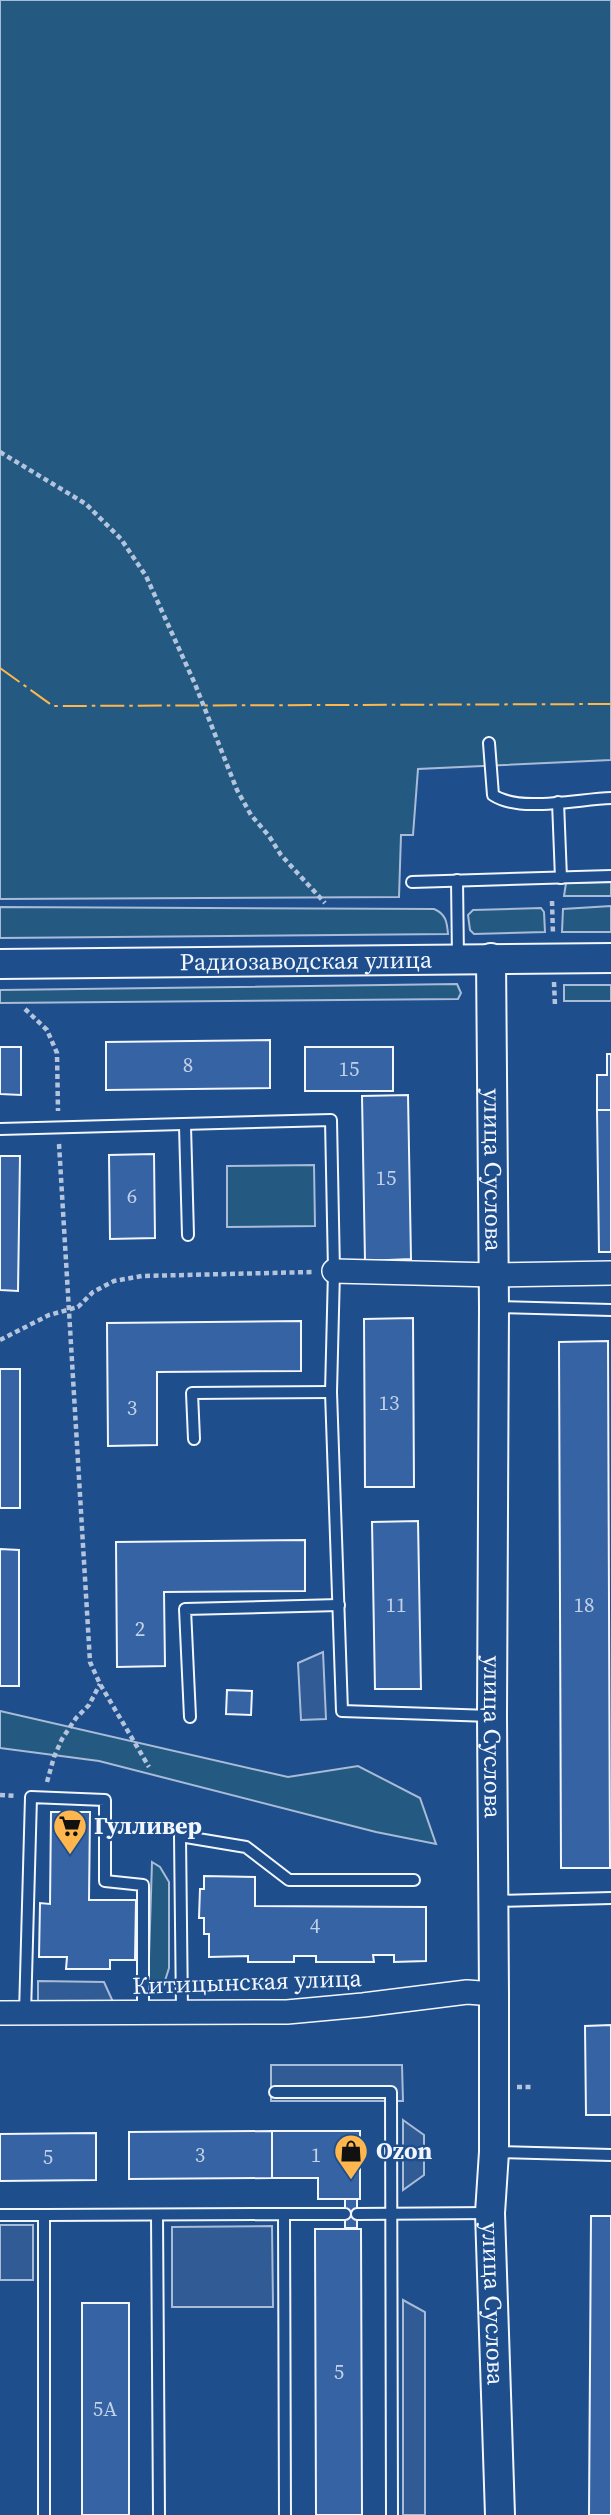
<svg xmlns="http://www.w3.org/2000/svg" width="611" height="2515" font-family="'Source Serif 4',serif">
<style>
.green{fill:#245a82;stroke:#a8bbd7;stroke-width:2}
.parking{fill:#305b95;stroke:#a8bbd7;stroke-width:2}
.building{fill:#3563a3;stroke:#f2f6ff;stroke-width:2}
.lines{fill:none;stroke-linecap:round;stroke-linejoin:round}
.service-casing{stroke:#f2f6ff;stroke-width:14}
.minor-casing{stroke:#f2f6ff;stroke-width:26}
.tertiary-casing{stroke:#f2f6ff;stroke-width:32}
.path{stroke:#b3c4dc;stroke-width:4.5;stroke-dasharray:5 3.5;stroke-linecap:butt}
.service{stroke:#1f4e8c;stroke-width:10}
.minor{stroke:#1f4e8c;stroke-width:23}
.tertiary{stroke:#1f4e8c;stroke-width:28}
.power{stroke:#ffb74d;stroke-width:2;stroke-dasharray:24 5 3.5 5;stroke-linecap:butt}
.labels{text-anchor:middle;stroke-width:5;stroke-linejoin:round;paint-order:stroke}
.number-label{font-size:21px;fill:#c3d1e8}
.street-label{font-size:24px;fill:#f2f6ff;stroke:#1f4e8c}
.poi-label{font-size:24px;font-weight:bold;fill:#f2f6ff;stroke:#1f4e8c;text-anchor:start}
</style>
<rect width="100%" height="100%" fill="#1f4e8c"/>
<g class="green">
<polygon points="0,0 611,0 611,760 418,769 413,835 401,835 399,897 0,899"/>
<polygon points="611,882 611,896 564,896 566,883"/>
<polygon points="611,906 611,932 562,932 563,909"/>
<path d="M0 907 434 909C446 914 447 922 448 934L0 938Z"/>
<polygon points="541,908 544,912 545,932 474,934 470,930 468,915 473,910"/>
<polygon points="457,984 461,993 458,999 0,1003 0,990"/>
<rect x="564" y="985" width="47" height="16"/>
<polygon points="314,1165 315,1226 227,1227 227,1166"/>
<polygon points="0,1711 288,1777 358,1766 420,1798 436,1844 376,1832 99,1761 0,1748"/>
<polygon points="152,1862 160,1867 169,1882 169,1968 164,1984 155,1992 148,1989"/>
</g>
<g class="parking">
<polygon points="323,1652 326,1719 301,1720 298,1663"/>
<polygon points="38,1981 104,1982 114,2004 38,2003"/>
<polygon points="271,2065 402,2065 403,2101 271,2101"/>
<polygon points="403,2120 424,2135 424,2175 403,2190"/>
<rect x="0" y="2225" width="33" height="55"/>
<polygon points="272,2226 273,2307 172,2307 172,2227"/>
<polygon points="403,2300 425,2312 425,2515 403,2515"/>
</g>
<g class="building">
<polygon points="270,1040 270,1088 106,1090 106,1042"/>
<polygon points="0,1047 21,1047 21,1095 0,1094"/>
<rect x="305" y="1047" width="88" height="44"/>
<polygon points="607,1054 611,1054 611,1110 597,1110 597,1075 607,1075"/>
<polygon points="408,1095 411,1259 365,1261 362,1096"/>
<polygon points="597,1110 611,1110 611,1252 599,1252"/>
<polygon points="154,1154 155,1238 110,1239 109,1155"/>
<polygon points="0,1156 20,1156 18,1291 0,1290"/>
<polygon points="413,1318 414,1487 365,1487 364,1319"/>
<polygon points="301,1321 301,1371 157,1372 157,1445 108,1446 107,1323"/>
<polygon points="608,1341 610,1868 561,1868 559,1342"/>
<rect x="0" y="1369" width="20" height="139"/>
<polygon points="418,1521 421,1689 375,1689 372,1522"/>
<polygon points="305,1540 305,1591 164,1592 165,1666 117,1667 116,1542"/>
<polygon points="0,1549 19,1550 19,1686 0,1686"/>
<polygon points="227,1690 252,1691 251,1715 226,1714"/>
<polygon points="51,1812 90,1812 89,1900 136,1900 135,1960 110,1960 110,1969 66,1969 67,1957 39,1957 40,1903 50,1904"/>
<polygon points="204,1876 255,1877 255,1906 426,1907 426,1961 394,1962 394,1955 373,1955 374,1962 316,1962 316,1956 294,1956 294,1962 248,1962 248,1956 209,1957 209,1934 204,1934 204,1918 199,1918 200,1889 204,1889"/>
<polygon points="611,2025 611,2115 586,2115 585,2026"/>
<polygon points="272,2131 272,2178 129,2179 129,2132"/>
<polygon points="272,2131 360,2131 360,2199 318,2199 318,2178 272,2178"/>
<polygon points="96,2133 96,2180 0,2181 0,2134"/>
<rect x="345" y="2199" width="12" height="29"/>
<polygon points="591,2216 611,2216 611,2515 589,2515"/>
<polygon points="315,2229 361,2229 362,2515 316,2515"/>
<rect x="82" y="2303" width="47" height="212"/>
</g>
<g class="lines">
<g class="service-casing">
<g id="service">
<path d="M489 743 493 795C520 813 578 799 611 798"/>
<polyline points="558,802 561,878"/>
<polyline points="457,880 458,958"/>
<polyline points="412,882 611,876"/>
<polyline points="185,1126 188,1235"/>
<polyline points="0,1129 331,1120 334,1271 331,1392 342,1711 491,1716"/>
<polyline points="494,1307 611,1310"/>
<polyline points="194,1439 192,1393 331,1392"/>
<polyline points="190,1717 185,1609 339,1605"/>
<polyline points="495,1901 611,1898"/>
<polyline points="182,2012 180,1836 246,1847 289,1880 414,1880"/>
<polyline points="25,2013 31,1797 105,1800 105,1881 143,1885 143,2012"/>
<polyline points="275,2092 391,2092 392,2515"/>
<polyline points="495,2152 611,2155"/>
<polyline points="284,2214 345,2214"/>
<polyline points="357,2214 490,2213"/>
<polyline points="0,2215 44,2215"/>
<polyline points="157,2215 159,2515"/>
<polyline points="44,2515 44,2215 284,2214 285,2515"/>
</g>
</g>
<g class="minor-casing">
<g id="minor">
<polyline points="334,1271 494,1275 611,1273"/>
<polyline points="0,2013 287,2012 363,2005 467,1992 494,1994"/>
</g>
</g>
<g class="tertiary-casing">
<g id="tertiary">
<path id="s1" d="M491 958 494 1307 492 1716 494 1994V2152L490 2213 500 2515"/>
<path id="s2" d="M0 964 611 958"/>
</g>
</g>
<g class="path">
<polyline points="0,452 86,504 121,539 146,576 195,684 237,790 251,815 269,836 281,855 325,903"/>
<polyline points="552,901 553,935"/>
<polyline points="554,982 555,1006"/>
<polyline points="25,1009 47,1030 57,1053 58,1111"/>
<polyline points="59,1144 90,1662 100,1684 149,1767"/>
<polyline points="0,1340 49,1315 78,1307 93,1292 114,1281 142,1276 312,1272"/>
<polyline points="47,1782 54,1757 62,1739 76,1718 89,1705 100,1684"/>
<polyline points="0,1795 17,1796"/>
<polyline points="517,2087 531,2087"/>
</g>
<use href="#service" class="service"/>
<use href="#minor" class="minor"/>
<use href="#tertiary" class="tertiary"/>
<polyline class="power" points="0,668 53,706 611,704"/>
</g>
<defs>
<g id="supermarket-pin" transform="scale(1.75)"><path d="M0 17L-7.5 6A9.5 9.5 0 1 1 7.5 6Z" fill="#ffb74d" stroke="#1f4e8c"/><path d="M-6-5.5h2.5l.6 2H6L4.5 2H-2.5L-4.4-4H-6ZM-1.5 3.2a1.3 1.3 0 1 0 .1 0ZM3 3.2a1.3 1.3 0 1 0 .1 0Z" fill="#111"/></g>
<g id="shop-pin" transform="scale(1.75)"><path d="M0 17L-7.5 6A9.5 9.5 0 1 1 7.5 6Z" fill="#ffb74d" stroke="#1f4e8c"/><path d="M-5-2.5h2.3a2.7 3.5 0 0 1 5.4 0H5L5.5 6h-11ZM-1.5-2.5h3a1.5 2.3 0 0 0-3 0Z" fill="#111"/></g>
</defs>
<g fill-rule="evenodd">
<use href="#supermarket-pin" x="70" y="1826"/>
<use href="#shop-pin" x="351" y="2151"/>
</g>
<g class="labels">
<g class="number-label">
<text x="188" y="1072">8</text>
<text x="349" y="1076">15</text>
<text x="386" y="1185">15</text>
<text x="132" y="1203">6</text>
<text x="389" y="1410">13</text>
<text x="132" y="1415">3</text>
<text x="396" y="1612">11</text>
<text x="584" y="1612">18</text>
<text x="140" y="1636">2</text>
<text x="315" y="1933">4</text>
<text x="200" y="2162">3</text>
<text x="316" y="2162">1</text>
<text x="48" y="2164">5</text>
<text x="339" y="2379">5</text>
<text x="105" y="2416">5А</text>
</g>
<g class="street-label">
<text dy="8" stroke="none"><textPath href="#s2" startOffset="306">Радиозаводская улица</textPath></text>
<text dy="8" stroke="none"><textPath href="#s1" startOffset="212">улица Суслова</textPath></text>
<text dy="8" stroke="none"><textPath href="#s1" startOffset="779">улица Суслова</textPath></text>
<text transform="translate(247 1982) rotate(-2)" y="8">Китицынская улица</text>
<text dy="8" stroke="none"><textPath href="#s1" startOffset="1346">улица Суслова</textPath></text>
</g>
<g class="poi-label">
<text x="94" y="1834">Гулливер</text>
<text x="376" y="2159">Ozon</text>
</g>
</g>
</svg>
